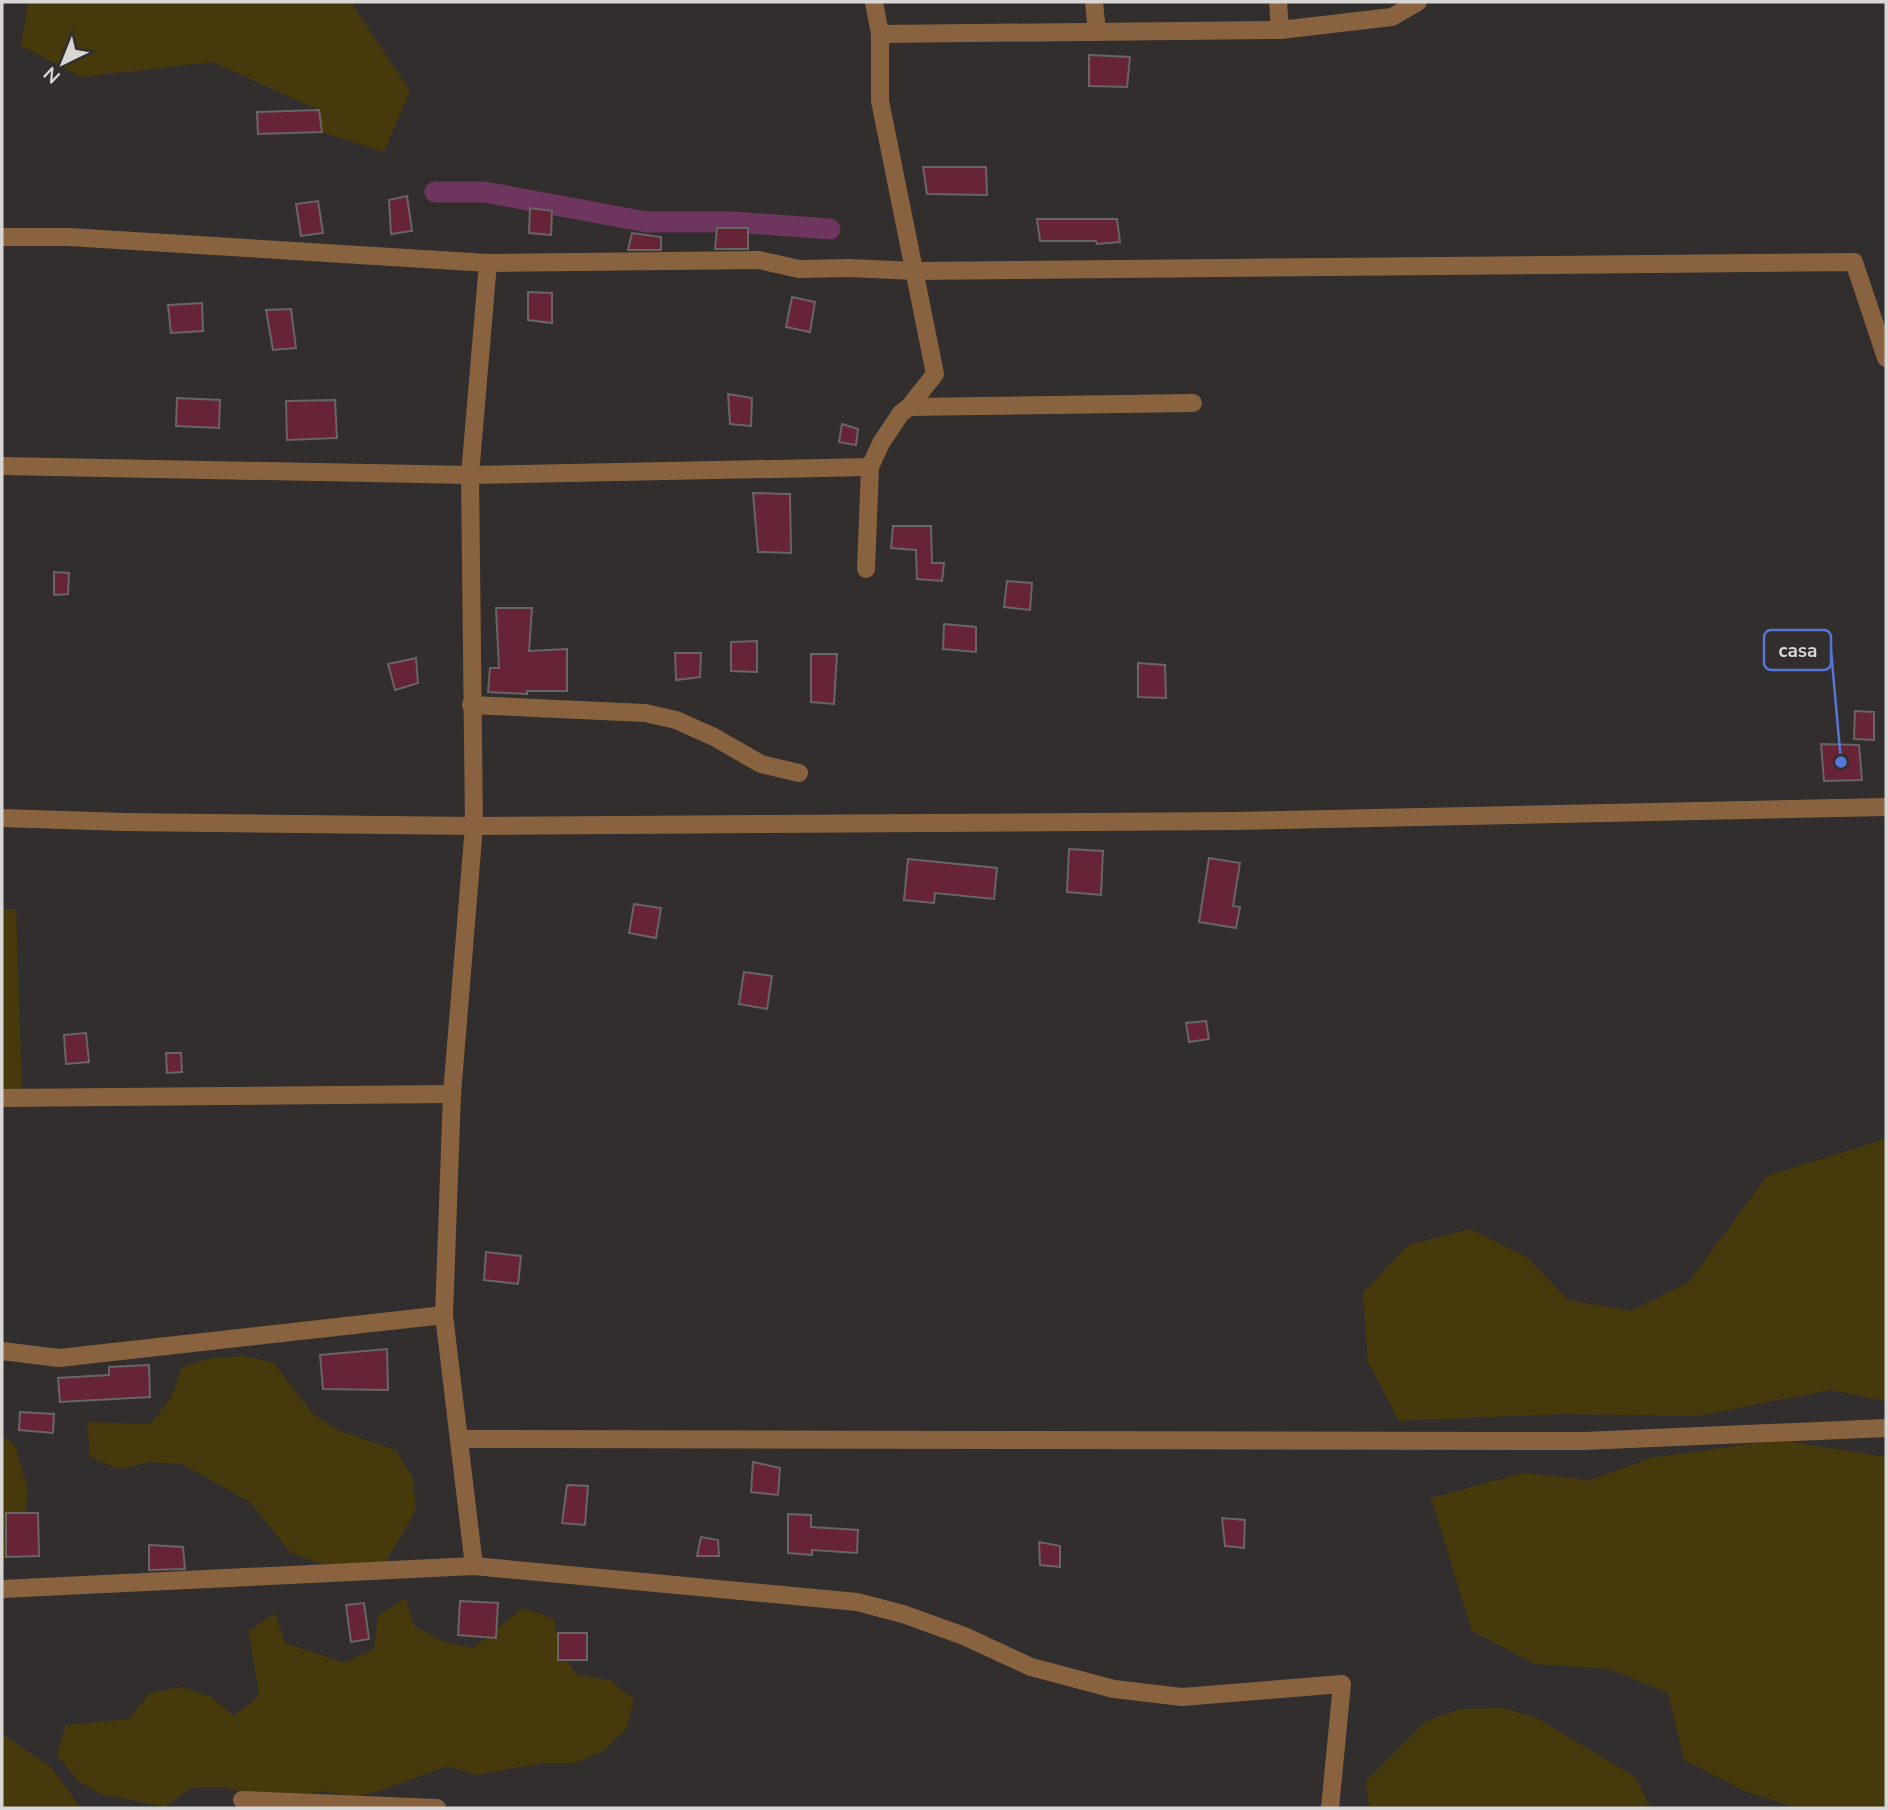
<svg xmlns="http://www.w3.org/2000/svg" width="1888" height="1810" font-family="'Nunito Sans',sans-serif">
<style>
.green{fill:#463a0d}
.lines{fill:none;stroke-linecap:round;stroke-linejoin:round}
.canal{stroke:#6e355f;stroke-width:21}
.building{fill:#672436;stroke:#686565;stroke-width:2}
.minor{stroke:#89633f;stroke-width:18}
.leader{fill:none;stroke:#5577d7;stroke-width:2.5}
.callout-dot{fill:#5577d7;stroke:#312e2d;stroke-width:2.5}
.callout{fill:#312e2d;stroke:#5577d7;stroke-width:2.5}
.callout-label{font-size:19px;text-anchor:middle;font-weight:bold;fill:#d9d7d6}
</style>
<rect width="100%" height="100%" fill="#312e2d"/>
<g class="green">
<polygon points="28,2 351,2 410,91 384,152 322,132 319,110 213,62 82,77 21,46"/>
<polygon points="2,909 16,909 22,1092 2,1093"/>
<polygon points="1886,1139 1886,1401 1830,1390 1698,1416 1562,1414 1399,1421 1368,1362 1363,1293 1408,1245 1470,1229 1527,1257 1568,1300 1631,1311 1688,1283 1767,1176"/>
<polygon points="244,1356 274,1363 312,1413 337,1430 396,1450 413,1479 416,1510 385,1564 354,1572 322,1564 291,1553 250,1502 182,1464 150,1462 119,1469 90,1457 87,1422 151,1424 171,1397 182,1367 212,1358"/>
<polygon points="2,1435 15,1445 28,1490 26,1510 3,1531 6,1546 4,1563 2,1564"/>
<polygon points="1779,1440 1886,1457 1886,1808 1796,1808 1745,1791 1684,1760 1668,1693 1609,1669 1535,1664 1472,1631 1431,1498 1523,1473 1591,1480 1650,1458"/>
<polygon points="405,1598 415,1627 444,1642 474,1648 523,1608 554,1619 559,1650 577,1675 610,1680 634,1700 626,1729 603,1751 575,1763 543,1763 477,1775 447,1766 386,1789 355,1797 322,1791 290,1798 255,1796 225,1787 191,1788 165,1807 101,1794 78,1781 57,1755 66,1725 129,1719 150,1693 182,1687 211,1697 234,1716 259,1696 249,1631 275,1613 285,1643 345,1663 374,1649 378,1616"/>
<polygon points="1503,1708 1537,1718 1635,1777 1651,1808 1369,1808 1366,1781 1425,1722 1459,1709"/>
<polygon points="2,1734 52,1768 81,1808 2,1808"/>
</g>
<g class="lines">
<polyline class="canal" points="435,192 484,192 647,222 733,222 830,229"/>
</g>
<g class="building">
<polygon points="1089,55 1130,57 1127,87 1089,86"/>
<polygon points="319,110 322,132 258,134 257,112"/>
<polygon points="923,167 986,167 987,195 927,194"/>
<polygon points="407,196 412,231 391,234 389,200"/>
<polygon points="318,201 323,233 301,236 296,204"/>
<polygon points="530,208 552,211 551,235 529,233"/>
<polygon points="1037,219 1117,219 1120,242 1097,244 1096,241 1040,241"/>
<polygon points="717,228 748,228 748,249 715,249"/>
<polygon points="632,233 661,237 661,250 628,250"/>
<polygon points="528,292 552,293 552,323 528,320"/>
<polygon points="792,297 815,302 810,332 786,327"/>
<polygon points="202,303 203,331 171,333 168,305"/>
<polygon points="291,309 296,348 273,350 266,310"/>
<polygon points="728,394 752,398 751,426 730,424"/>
<polygon points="177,398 220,400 219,428 176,426"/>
<polygon points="335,400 337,438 287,440 286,401"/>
<polygon points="842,424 858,429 856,445 839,442"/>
<polygon points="753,493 790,494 791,553 758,552"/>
<polygon points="893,526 931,526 932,563 944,563 942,581 917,579 916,550 891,548"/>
<polygon points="54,572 69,573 68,594 54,595"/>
<polygon points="1007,581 1032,583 1030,610 1004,607"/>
<polygon points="496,608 532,608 529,651 567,649 567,691 527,691 527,694 488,692 490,668 499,668"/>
<polygon points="944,624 976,627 976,652 943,649"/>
<polygon points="757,641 757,672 731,671 731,642"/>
<polygon points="675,653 701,653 700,677 676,680"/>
<polygon points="811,654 837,654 834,704 811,702"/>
<polygon points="416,658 418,683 395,690 388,664"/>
<polygon points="1138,663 1165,665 1166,698 1138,697"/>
<polygon points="1855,711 1874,712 1874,740 1854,739"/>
<polygon points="1821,744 1859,745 1862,780 1824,781"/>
<polygon points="1069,849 1103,851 1101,895 1067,892"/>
<polygon points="1209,858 1240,863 1233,906 1240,907 1236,928 1199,922"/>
<polygon points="908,859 997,868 994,899 935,893 934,903 904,900"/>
<polygon points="634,904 661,908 656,938 629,933"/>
<polygon points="744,972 772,976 767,1009 739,1004"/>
<polygon points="1206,1021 1209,1039 1189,1042 1186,1023"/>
<polygon points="86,1033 89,1062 66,1064 64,1035"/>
<polygon points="166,1053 181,1053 182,1072 167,1073"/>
<polygon points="486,1252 521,1256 518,1284 484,1280"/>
<polygon points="387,1349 388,1390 323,1389 320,1355"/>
<polygon points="149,1365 150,1397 60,1402 58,1378 109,1375 109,1367"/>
<polygon points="20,1412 54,1414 53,1433 19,1430"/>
<polygon points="753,1462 780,1468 778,1495 751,1492"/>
<polygon points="567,1485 588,1486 585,1525 562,1523"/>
<polygon points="6,1513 38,1513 39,1556 6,1557"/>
<polygon points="788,1514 811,1515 811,1527 858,1530 857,1553 812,1550 812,1555 788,1553"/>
<polygon points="1222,1518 1245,1520 1244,1548 1225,1546"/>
<polygon points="701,1537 718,1540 719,1556 697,1556"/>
<polygon points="1039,1542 1060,1546 1060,1567 1040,1565"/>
<polygon points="149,1545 183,1547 185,1569 149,1570"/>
<polygon points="460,1601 498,1603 496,1638 458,1635"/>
<polygon points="364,1603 369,1639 351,1642 346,1605"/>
<rect x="558" y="1633" width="29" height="27"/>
</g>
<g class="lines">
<g class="minor">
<polyline points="874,2 880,34 880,101 935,374 909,407"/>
<polyline points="1094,2 1097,32"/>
<polyline points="1278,2 1280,30"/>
<polyline points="880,34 1280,30 1392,17 1418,2"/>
<polyline points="2,237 69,237 488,263 470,475 474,826 452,1094 444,1315 474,1566"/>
<polyline points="488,263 759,260 799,269 849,268 916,271 1854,262 1886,358"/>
<polyline points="2,466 470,475 870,467"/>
<polyline points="866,569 870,467 881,443 901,413 909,407 1193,403"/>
<polyline points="471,705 645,713 676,720 714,737 761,764 799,773"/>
<polyline points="2,818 124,822 474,826 1233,821 1886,807"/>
<polyline points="2,1098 452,1094"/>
<polyline points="2,1351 59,1358 444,1315"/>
<polyline points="459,1439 1584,1441 1886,1428"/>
<polyline points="2,1589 474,1566 857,1602 903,1614 964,1636 1031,1667 1114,1689 1182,1697 1342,1684 1330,1808"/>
<polyline points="242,1800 437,1808"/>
</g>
</g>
<path class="leader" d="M1841 762L1831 650"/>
<circle class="callout-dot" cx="1841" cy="762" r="7"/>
<rect class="callout" x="1764" y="630" width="67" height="40" rx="7"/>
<g class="callout-label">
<text x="1798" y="657">casa</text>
</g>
<rect width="1888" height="1810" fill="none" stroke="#d9d7d6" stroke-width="7"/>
<g transform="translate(63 63) rotate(223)" stroke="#312e2d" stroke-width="5" paint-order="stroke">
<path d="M0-5L12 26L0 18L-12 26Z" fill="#d9d7d6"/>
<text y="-10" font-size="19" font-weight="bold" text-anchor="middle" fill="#d9d7d6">N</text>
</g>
</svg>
